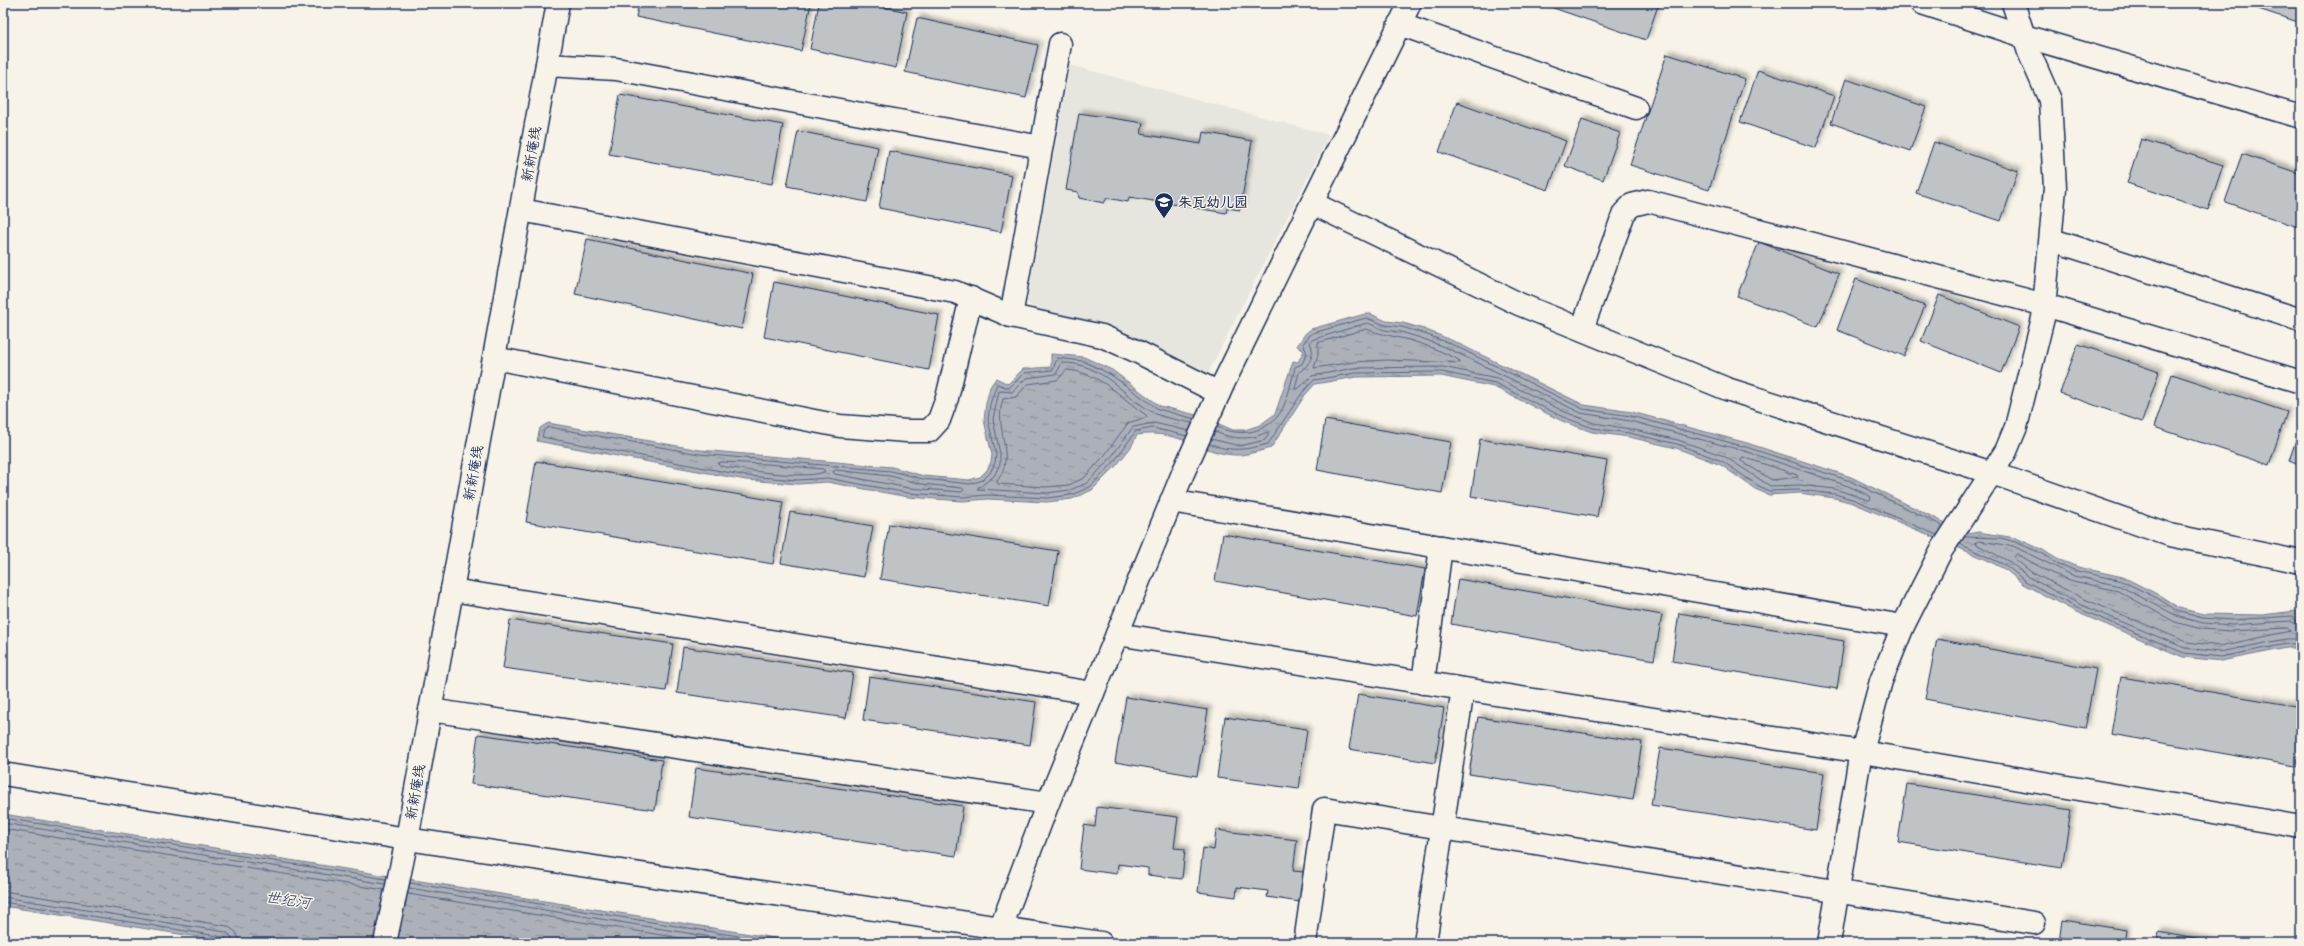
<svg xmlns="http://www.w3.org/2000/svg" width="2304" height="946" font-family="Sriracha,'LXGW WenKai TC',sans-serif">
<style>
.built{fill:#e6e5de}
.water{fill:url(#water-ripples);stroke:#727c95}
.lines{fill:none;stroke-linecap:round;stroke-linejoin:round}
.shore{stroke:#556382;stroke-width:1}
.building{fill:#c0c3c5;stroke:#1b2f5e;filter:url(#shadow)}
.street-casing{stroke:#1b2f5e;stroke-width:25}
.secondary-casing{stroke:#1b2f5e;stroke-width:25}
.street{stroke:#f7f3e8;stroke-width:22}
.secondary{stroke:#f7f3e8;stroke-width:22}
.labels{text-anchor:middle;stroke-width:3;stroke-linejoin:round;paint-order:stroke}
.street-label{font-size:14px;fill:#1b2f5e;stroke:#f7f3e8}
.poi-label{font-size:14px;font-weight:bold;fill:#1b2f5e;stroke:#f7f3e8;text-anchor:start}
.water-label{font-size:15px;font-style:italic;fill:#465679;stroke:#f7f3e8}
</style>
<defs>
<pattern id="water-ripples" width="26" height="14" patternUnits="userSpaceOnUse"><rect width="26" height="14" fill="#acb0b9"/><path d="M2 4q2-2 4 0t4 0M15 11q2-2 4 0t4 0" fill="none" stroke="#8b909a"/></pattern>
<filter id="shadow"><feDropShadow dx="3.5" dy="-3.5" stdDeviation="2" flood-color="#0004"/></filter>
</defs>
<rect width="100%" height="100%" fill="#f7f3e8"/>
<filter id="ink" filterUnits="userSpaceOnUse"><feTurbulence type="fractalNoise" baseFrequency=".025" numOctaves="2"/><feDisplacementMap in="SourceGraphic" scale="8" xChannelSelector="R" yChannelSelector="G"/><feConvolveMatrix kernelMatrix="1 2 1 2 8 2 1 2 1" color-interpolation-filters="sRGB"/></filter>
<g filter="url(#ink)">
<polygon class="built" points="1070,65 1329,135 1207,375 1130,335 1039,311 1027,303"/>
<g class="water">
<path d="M1365 314H1371L1386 321 1403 323 1424 329 1451 340 1584 405 1632 412 1747 443 1851 477 1968 534 1978 532 2016 538 2043 550 2057 559 2078 567 2123 577 2159 595 2179 608 2203 614 2262 615 2296 611 2301 617V648H2287L2221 661 2183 657 2076 612 2023 584 2006 570 1985 559 1853 503 1834 498 1799 493 1769 495 1755 489 1721 465 1676 448 1629 437 1592 432 1562 421 1494 387 1441 376 1356 377 1315 384 1305 395 1271 448C1262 450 1251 454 1241 455 1206 457 1180 428 1137 435L1131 447 1116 466 1092 490 1072 499 1047 502 988 499 963 501 908 497 827 482 798 484 746 480 537 441 540 428 548 423 700 450 892 467 924 476 969 480 980 477 987 470 991 462 992 455 984 420 986 403 990 387 996 378 1008 384 1023 369 1051 367V354L1084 357 1112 370 1160 406 1200 416 1233 430H1245L1260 425 1275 414 1293 361 1298 362 1304 351 1297 346 1305 334 1311 329Z"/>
<polygon points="3,814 806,943 236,943 3,906"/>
</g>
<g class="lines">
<g class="shore">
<path d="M1368 323 1384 330 1401 332 1421 338 1447 348 1581 413 1630 421 1745 451 1848 486 1870 496 1871 499 1868 500 1835 489 1800 485 1770 486 1724 456 1678 440 1630 429 1594 423 1565 412 1497 378 1443 367 1354 368 1312 376 1298 389H1295L1299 372C1309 366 1316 354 1310 343L1312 340Z"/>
<path d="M1367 329C1379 334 1388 335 1400 338 1420 342 1441 351 1459 360L1460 363 1387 360 1354 362 1314 368 1318 355V343Z"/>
<path d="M1067 370C1100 372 1121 398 1146 415L1147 417 1128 423 1104 456 1084 478 1069 485 1046 487 998 484 997 481C1017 456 993 428 1003 399L1016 397 1028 384 1057 380Z"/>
<path d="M1217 427C1238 436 1260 435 1277 417 1286 408 1292 380 1295 367L1302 364 1307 353 1303 344 1308 337 1313 333 1366 318 1385 325 1402 327 1422 333 1449 343 1583 409 1631 416 1746 447 1850 481 1943 526"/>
<path d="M1189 431 1154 423 1133 427 1109 460 1087 483 1070 490 1047 493 977 489 994 476 1000 464V454L993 419 999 391 1012 392 1026 378 1056 374 1062 363C1103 362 1124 398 1156 414 1168 419 1180 420 1192 423"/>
<polyline points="1187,436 1153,428 1136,431 1113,463 1090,487 1071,495 1047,498 988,495 963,497 908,493 827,478 798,480 747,476 542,437 544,430 549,427 699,454 891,471 923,479 970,484 983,480 990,473 995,463 996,454 988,420 990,404 997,384 1009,388 1024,373 1053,370 1057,358 1083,361 1110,374 1158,409 1194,419"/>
<path d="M1211 439 1240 446 1265 440 1269 434 1267 432C1249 441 1233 439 1215 432"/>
<path d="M1209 444C1232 452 1245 450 1268 444L1302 393 1314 380 1356 373 1442 372 1495 383 1563 417 1593 428 1629 433 1677 444 1722 461 1757 485 1769 491 1799 490 1835 494 1855 500 1937 535"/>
<polygon points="1743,457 1797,475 1798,477 1772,480 1741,461"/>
<path d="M721 462 767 464 823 469 825 471C813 481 737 469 720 466L718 464Z"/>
<polygon points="836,470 890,476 922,484 962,488 964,490 962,492 909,488 835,474 833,472"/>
<polyline points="1965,537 2001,538 2015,542 2041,553 2056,563 2077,571 2122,581 2157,598 2177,611 2202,618 2232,620 2293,616 2297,621 2301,621"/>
<polyline points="1960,544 2007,566 2025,581 2077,608 2184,653 2221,657 2286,644 2301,644"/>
<polygon points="2017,554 2051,573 2073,581 2118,591 2175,622 2202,629 2231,631 2287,628 2291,631 2220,646 2187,642 2082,598 2031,572 2014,558"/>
<polyline points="2301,626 2290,621 2232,625 2203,623 2177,616 2120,586 2074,576 2013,546 1979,541 1974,543 2010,562 2028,577 2079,604 2185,648 2220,652 2286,639 2301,639"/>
<polyline points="3,818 386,879"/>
<polyline points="3,823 385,884"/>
<polyline points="3,829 384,890"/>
<polyline points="410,883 781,943"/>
<polyline points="409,888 749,943"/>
<polyline points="3,891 227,926 236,932 240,943"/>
<polyline points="408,894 711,943"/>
<polyline points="3,897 226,932 231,936 234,943"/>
<polyline points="3,902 224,937 228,943"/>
</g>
</g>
<g class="building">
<polygon points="639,3 811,3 801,51 636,17"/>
<polygon points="819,3 866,3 907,12 896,68 810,49"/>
<polygon points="1539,3 1659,3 1646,40"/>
<polygon points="2240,3 2301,3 2301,23"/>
<polygon points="917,18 1038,45 1026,98 905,72"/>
<polygon points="1667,54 1745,79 1709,190 1630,165"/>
<polygon points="1758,70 1834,96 1816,148 1740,122"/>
<polygon points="1846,79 1926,107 1910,151 1831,123"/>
<polygon points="620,95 783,125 772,184 609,154"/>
<polygon points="1457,102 1566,141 1548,190 1439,152"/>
<polygon points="1079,113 1143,123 1141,134 1201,144 1203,132 1252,141 1240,210 1227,208 1226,213 1129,197 1128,202 1107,198 1104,203 1079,198 1078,192 1066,190"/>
<polygon points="1582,119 1620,133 1603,180 1565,166"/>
<polygon points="798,131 878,147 867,202 787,186"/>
<polygon points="2141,139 2223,165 2208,210 2127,183"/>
<polygon points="1934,142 2018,171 2001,221 1916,193"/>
<polygon points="889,151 1012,175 1001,232 879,208"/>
<polygon points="2242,154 2301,174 2301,228 2225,202"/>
<polygon points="587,239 753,274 742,329 575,294"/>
<polygon points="1759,242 1839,274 1818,327 1737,296"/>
<polygon points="1856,279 1925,306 1904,356 1837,330"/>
<polygon points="774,282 939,315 929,370 764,337"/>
<polygon points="1939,295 2019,327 2001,373 1921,341"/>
<polygon points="2078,344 2159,372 2142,422 2060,393"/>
<polygon points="2172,374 2287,412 2269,465 2154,427"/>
<polygon points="1325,420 1451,442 1442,493 1317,470"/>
<polygon points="2301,425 2301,466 2289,461"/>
<polygon points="1480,439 1607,461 1597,517 1471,496"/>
<polygon points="536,461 783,502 773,564 526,522"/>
<polygon points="790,512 873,526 864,577 781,563"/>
<polygon points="889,524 1058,551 1049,606 880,579"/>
<polygon points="1223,534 1425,569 1417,616 1215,581"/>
<polygon points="1458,579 1662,615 1654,660 1451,624"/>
<polygon points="1679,613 1844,641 1837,689 1672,661"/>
<polygon points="510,620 673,644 666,691 503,668"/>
<polygon points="1937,639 2096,669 2085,729 1925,699"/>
<polygon points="683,647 853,673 846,718 677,693"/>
<polygon points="869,677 1036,702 1030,745 863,720"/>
<polygon points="2121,677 2301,707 2301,767 2111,734"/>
<polygon points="1358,694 1444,708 1435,763 1349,749"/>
<polygon points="1126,697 1208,710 1197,776 1115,762"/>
<polygon points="1225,717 1307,729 1299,789 1217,778"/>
<polygon points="1478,717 1642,742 1633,800 1469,774"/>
<polygon points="478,734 662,760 655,810 471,784"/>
<polygon points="1660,748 1824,773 1816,830 1651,805"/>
<polygon points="696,768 963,806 956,856 689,817"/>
<polygon points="1907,784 2071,810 2062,868 1898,842"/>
<polygon points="1097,807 1178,817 1174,848 1185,849 1182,879 1148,875 1148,868 1118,864 1117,874 1079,869 1084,825 1095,827"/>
<polygon points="1216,830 1297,840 1293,871 1304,872 1300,902 1267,897 1268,891 1237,887 1236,897 1198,892 1203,848 1214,850"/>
<polygon points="2062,920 2126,930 2124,943 2059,943"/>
<polygon points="2159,932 2216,943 2157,943"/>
</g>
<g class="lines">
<g class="street-casing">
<g id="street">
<polyline points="1922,3 2024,36 2301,117"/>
<polyline points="1399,24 1636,108"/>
<polyline points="547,65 616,69 1041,147"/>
<polyline points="1312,203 1519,304 1727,389 1992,473 2170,535 2301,562"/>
<polyline points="521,210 955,292 1011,316 1102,336 1136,351 1219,393"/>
<polyline points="2052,240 2301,320"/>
<polyline points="1011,316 1060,44"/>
<polyline points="1582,329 1624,213 1632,205 1648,201 2045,305 2301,382"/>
<polyline points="494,358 840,426 907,431 929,431 939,420 947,398 971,298"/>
<polyline points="1171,501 1903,626"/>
<polyline points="452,590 1093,693"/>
<polyline points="1117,634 1862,752 2301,827"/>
<polyline points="1423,683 1441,547"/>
<polyline points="430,710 1048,803"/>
<polyline points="3,774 407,839 1101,943"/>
<polyline points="995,943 1048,803 1183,473 1224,382 1410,3"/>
<polyline points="1305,943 1324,809 2034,923"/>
<polyline points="1425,943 1463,689"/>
<polyline points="1829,943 1859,763 1881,681 1903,626 1941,551 2006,451 2016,427 2043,318 2055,188 2050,100 2029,52 2013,3"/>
</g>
</g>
<g class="secondary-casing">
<polyline id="secondary" points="385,943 407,839 558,3"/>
</g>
<use href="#street" class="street"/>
<use href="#secondary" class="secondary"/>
</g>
</g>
<defs>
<g id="school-pin" transform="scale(1)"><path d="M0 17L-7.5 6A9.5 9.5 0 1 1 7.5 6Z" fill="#1b2f5e" stroke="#f7f3e8"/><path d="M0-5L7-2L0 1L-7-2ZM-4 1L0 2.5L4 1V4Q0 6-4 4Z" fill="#fff"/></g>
</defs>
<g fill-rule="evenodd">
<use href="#school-pin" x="1164" y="202"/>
</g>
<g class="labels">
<g class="street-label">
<text transform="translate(531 154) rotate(-80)" y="5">新新庵线</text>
<text transform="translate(473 473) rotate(-80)" y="5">新新庵线</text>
<text transform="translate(415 792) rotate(-80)" y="5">新新庵线</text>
</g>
<g class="poi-label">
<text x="1178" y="207">朱瓦幼儿园</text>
</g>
<g class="water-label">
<text transform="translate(288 900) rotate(9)" y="5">世纪河</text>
</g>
</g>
<rect width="2304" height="946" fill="none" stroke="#f7f3e8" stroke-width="16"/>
<rect x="8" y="8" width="2288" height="930" fill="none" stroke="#1b2f5e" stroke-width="1.5" filter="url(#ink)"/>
</svg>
